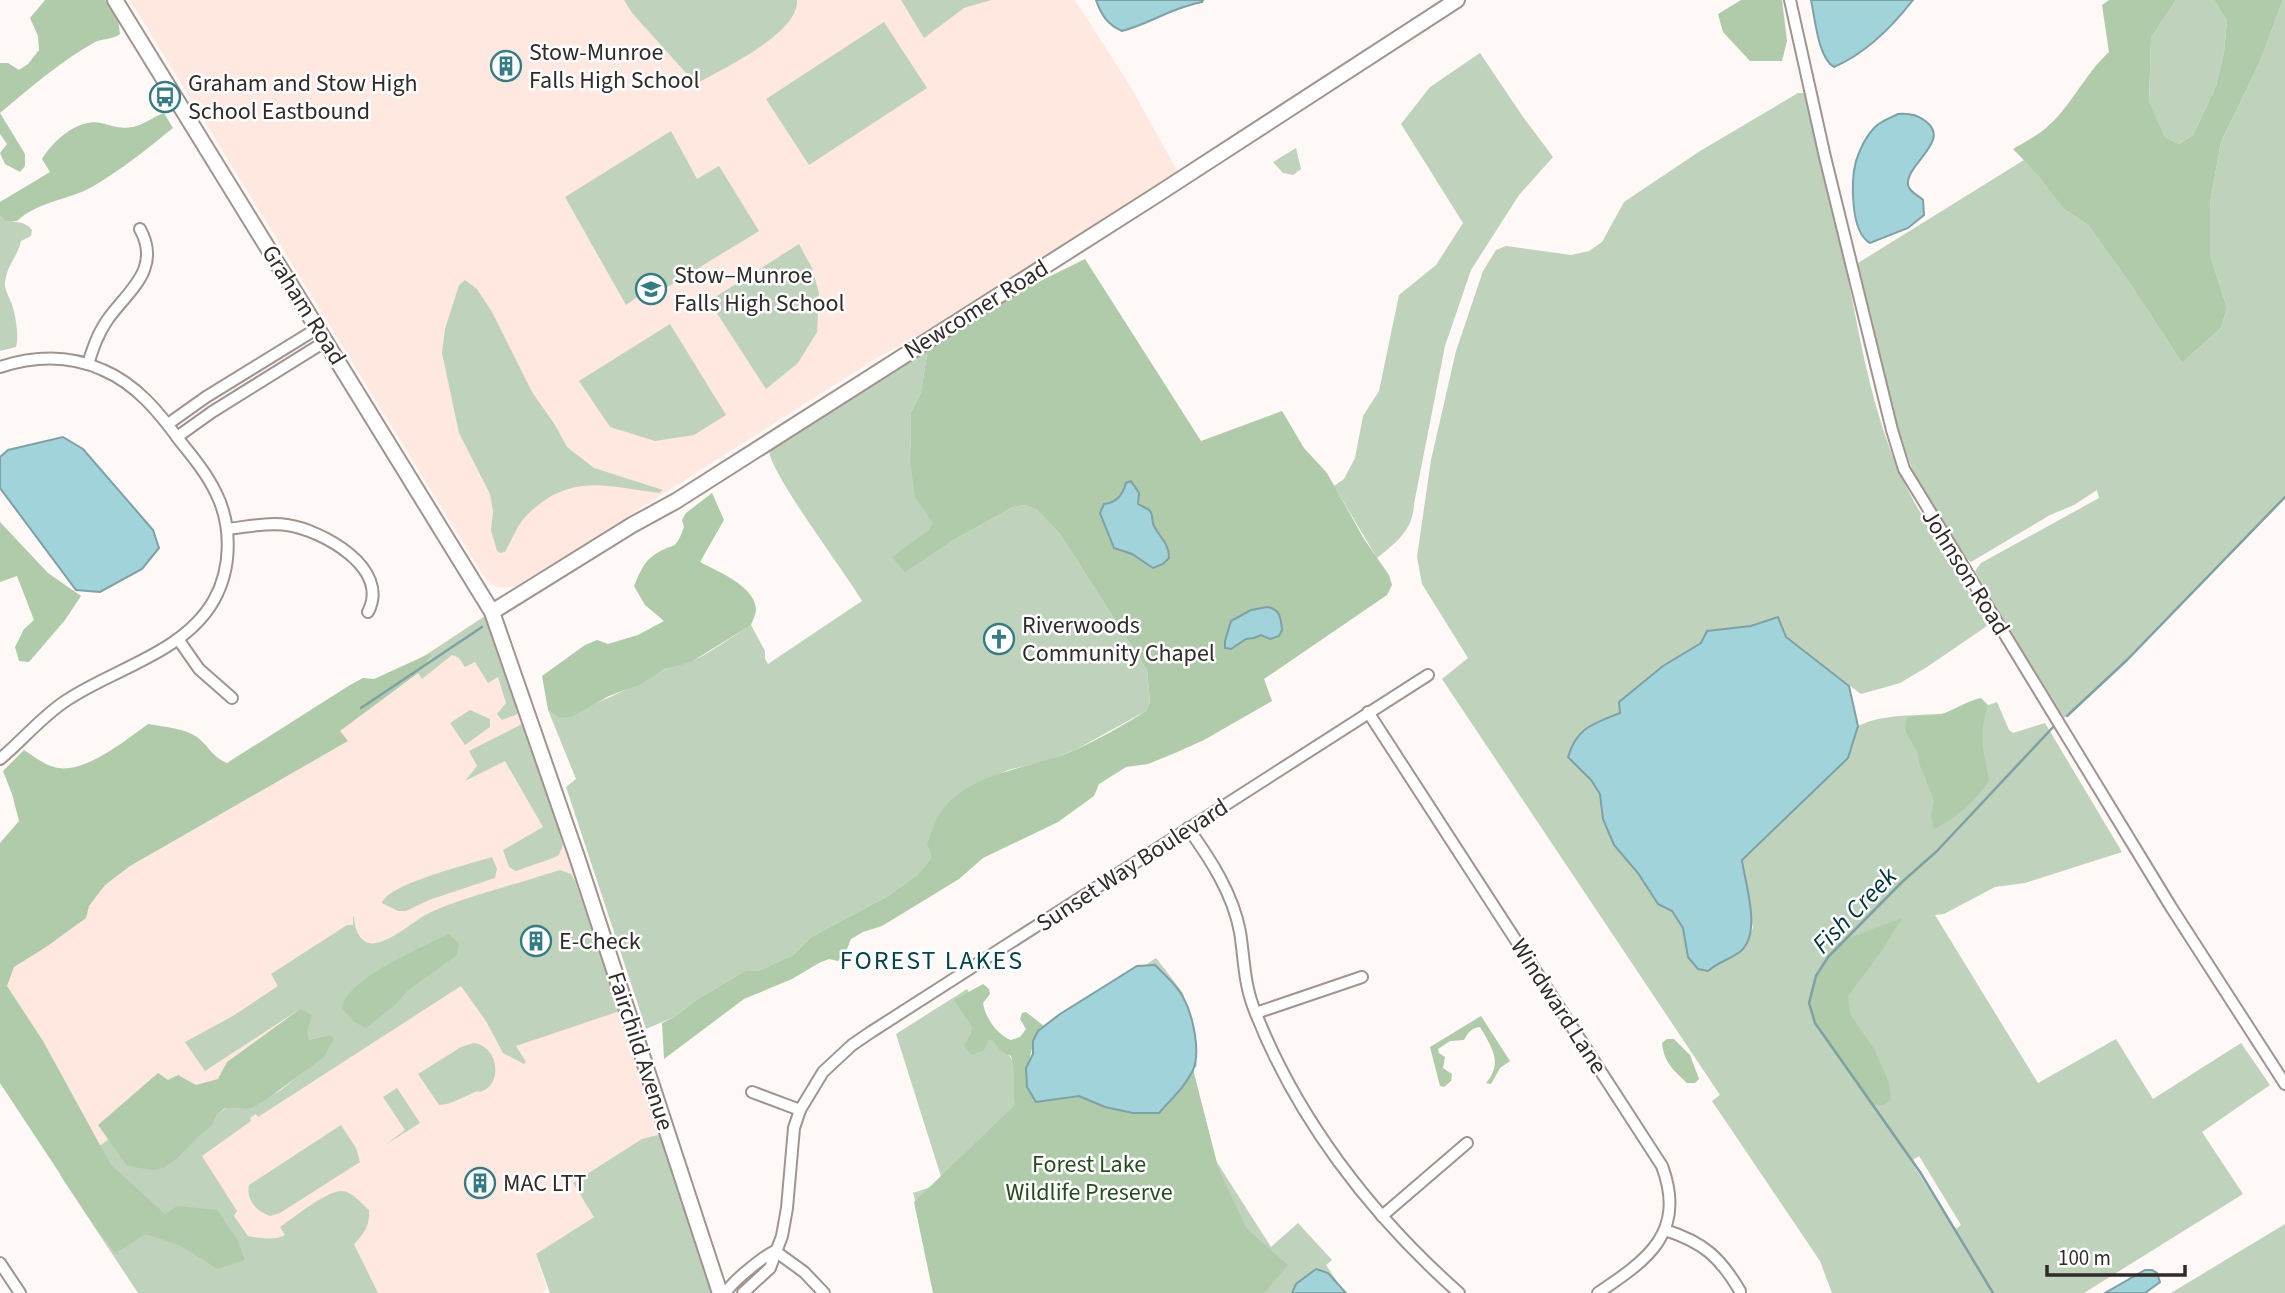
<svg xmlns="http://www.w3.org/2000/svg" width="2285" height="1293" font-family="'Source Sans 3',sans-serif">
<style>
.built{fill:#fee8e0}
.green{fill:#bfd2bc;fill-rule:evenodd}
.forest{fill:#afcba9}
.water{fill:#a0d4da;stroke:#7ea1a5;stroke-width:2}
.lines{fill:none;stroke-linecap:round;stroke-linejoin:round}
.stream{stroke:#7ea1a5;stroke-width:2.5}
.street-casing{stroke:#a1948f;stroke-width:14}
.secondary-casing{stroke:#a1948f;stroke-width:18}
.street{stroke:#fff;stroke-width:10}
.secondary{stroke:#fff;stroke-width:14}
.labels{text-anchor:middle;stroke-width:5;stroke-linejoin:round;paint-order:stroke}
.poi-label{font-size:24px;fill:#302b29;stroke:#fff;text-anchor:start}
.street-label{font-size:24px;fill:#302b29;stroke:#fff}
.park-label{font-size:24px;fill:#254c1e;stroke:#fff}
.water-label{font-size:26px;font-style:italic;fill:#00353a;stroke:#fff}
.neighbourhood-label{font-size:26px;letter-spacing:2px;fill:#02444c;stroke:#fff}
</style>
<rect width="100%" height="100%" fill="#fef8f6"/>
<g class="built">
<polygon points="130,0 901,0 925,37 964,8 992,0 1075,0 1130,86 1179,174 920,336 880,356 573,551 515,586 501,588 491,584 483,575"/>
<polygon points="488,614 503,651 662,1134 595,1216 536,1254 547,1289 541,1293 157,1293 0,1047 0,929"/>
</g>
<g class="green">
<path d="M624 0H797C799 34 723 68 696 84L632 13Z"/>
<polygon points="901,0 992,0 964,8 924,38"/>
<polygon points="2176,0 2214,0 2227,21 2224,52 2216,86 2193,135 2179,144 2165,137 2149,103 2151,38"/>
<path d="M2283 0H2285V497L2127 660 2063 719 1975 571 1981 563 2099 498 2097 490 2074 505 2050 515 1971 562 1962 555C1945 523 1922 495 1909 461 1886 400 1873 327 1858 263L2024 160 2043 179 2064 209 2088 225 2131 285 2182 363 2221 328 2227 308 2210 255V203L2221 142 2259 64Z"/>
<polygon points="884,22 927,88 809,165 766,99"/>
<path d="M1480 53 1523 117 1553 157 1519 195 1471 270 1445 346 1414 504C1413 530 1397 542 1377 558L1334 486 1344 479 1355 458 1363 416 1379 391 1399 295 1436 265 1463 223 1401 124 1430 87Z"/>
<path d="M1798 93H1805L1807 98C1821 156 1835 215 1847 274 1859 333 1869 393 1890 449 1913 513 1957 565 1987 626L1927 667 1900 683 1861 694 1785 637 1777 618 1751 626 1708 631 1701 642 1663 666 1619 702 1621 713C1593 724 1577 727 1568 757L1591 780 1600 794 1603 819 1658 904C1684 916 1684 931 1688 957L1718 962 1742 950 1753 928 1741 860 1848 758 1858 726C1883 714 1911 716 1938 714 1958 714 1978 709 1997 702L2009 730 2013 733 2045 723 2122 852 2025 883 1995 887 1944 914 1935 915 2038 1083 2116 1039 2153 1099 2241 1043 2270 1085 2202 1132 2243 1194 2084 1293H1832L1820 1261 1712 1101 1720 1095 1442 679 1468 658 1422 584 1417 557 1431 460 1456 351 1483 271 1496 250 1506 246 1571 255 1589 251 1602 242 1624 202 1700 151ZM1919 1156 1961 1225 1954 1230 1911 1161Z"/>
<polygon points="671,131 697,179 719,166 759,231 651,297 646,291 626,305 565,197"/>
<polygon points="1296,148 1301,169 1293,175 1283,173 1273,162"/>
<path d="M0 216C10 225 23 218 32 230L31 236 21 241C18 256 7 265 5 282 4 291 11 299 13 308 16 319 19 336 16 347L0 351Z"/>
<polygon points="799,244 812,268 819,293 817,332 798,363 766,389 709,301"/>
<path d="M465 280 477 289 492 312 532 392 555 425 567 447 594 468 663 490 659 493C605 486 571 472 527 515 517 525 512 540 505 552L500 553 497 551 491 530 493 512 490 494 459 433 442 353 445 329 459 285Z"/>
<polygon points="670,324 726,415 694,435 655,441 610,427 579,381"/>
<path d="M928 348 921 392 911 412 910 460 950 542 1013 507 1025 505 1037 510 1060 534 1147 670 1150 702 1146 711 1075 750 1045 761 1008 770 963 792 931 853 930 860 917 875 888 896 811 937 793 955 758 971H745L693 1002 676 1016 646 1029 566 787 576 779 548 710 559 718C595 705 630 688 664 670 672 666 681 664 690 662 704 657 736 634 751 625L765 651V659L768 664 862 601C848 576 765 467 769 448Z"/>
<polygon points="485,616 510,674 520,713 502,720 497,714 506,703 498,677 488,683 475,662 465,667 459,658 452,655 422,679 418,673 431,658 431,654 423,657"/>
<polygon points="470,710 490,719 490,727 465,745 450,723"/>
<polygon points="526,722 563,845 559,855 553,858 516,871 509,867 503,850 543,827 505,761 465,781 477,766 469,751"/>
<path d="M492 857 497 869 495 878 429 900 406 911H398L382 903C388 884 470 864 492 857Z"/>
<path d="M560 870 571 874 575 881 620 1011 516 1046 526 1062 524 1064 503 1053 486 1021 461 986 258 1117 256 1114 250 1118 251 1121 202 1156 237 1211 234 1216 248 1236C260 1238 274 1241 285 1235L280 1227C294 1218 332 1185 347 1192 355 1195 362 1204 369 1210 370 1225 365 1233 354 1244L378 1293H138L60 1175 109 1139 127 1166 135 1167 178 1158 199 1135 212 1126 217 1115 226 1108 250 1109 281 1090 308 1068 328 1035 309 1040 300 1009 205 1071 185 1042 233 1016 278 986 271 974 347 925H353V917L354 916C354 926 358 940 369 943 386 947 415 919 431 912 472 894 518 884 560 870Z"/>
<polygon points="1156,958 1183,993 1197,1066 1172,1092 1271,1247 1298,1223 1332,1260 1326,1265 1345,1293 978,1293 932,1256 913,1193 943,1183 896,1034 967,989 1026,1082 1035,1039"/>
<path d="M474 1043C495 1046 501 1073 490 1086 487 1089 484 1090 480 1092L478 1091C466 1095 451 1105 439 1105L418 1074 461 1047Z"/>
<polygon points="397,1088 420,1123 385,1145 405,1130 383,1097"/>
<path d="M341 1125 356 1148 360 1162 280 1213 270 1216C255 1211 246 1199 249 1185Z"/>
<polygon points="662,1134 712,1293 550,1293 536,1254 594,1217 573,1183 642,1139"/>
<polygon points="2285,1224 2285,1293 2171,1293"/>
</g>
<g class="forest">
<path d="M45 0H105L117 12 120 34C112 40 104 38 95 42 61 61 30 88 0 113L25 154V166L20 172 5 164 0 153 7 144 0 134V63H8L19 70 28 64 39 50 38 36 30 18Z"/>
<polygon points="1741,0 1782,0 1787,41 1782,61 1750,61 1723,32 1718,14"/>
<path d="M2109 0H2176L2151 38 2149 102 2165 137 2179 144 2193 135 2216 86 2224 52 2227 21 2214 0H2283L2259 64 2221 142 2210 203V255L2227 308 2221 328 2182 363 2131 285 2088 225 2064 209 2039 176 2013 149C2024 142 2037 136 2046 128 2070 108 2084 75 2109 52L2102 5Z"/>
<path d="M164 113 173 128C147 149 121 170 92 187 68 200 37 202 17 221H6L0 216V202L50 172 42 159C53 141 78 118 101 123 113 126 120 129 133 127 143 125 153 117 164 113Z"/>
<path d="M1085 259 1201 441 1282 411 1304 448 1327 473 1364 539 1389 575 1392 585 1387 595 1264 679 1272 701 1204 740 1175 753 1148 764 1126 767 1099 784 1094 796 1058 822 983 858 959 879 928 898 882 926 863 932 851 939 845 954 838 961 829 959 819 963 792 979 744 999 664 1059 662 1023 676 1016 693 1002 745 971H758L793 955 811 937 888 896 917 875 930 860 931 853 927 845C931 835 934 823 940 814 967 771 1032 769 1075 750 1099 739 1124 725 1146 711L1150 702 1147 670 1060 534 1037 510 1025 505 1013 507 950 542 905 572 892 557 929 530 933 523 915 497 910 460 911 412 921 392 928 348 1008 297Z"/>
<path d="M712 493 724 520 700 562C717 571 755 586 756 609 756 614 753 620 751 625L691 662 665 669 641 684 609 696 571 717 559 718 548 710 542 676 585 645 597 640 608 644 638 635 664 621 645 605 634 586C639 574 644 560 657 553 675 542 675 552 684 527L682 520 686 513Z"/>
<polygon points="0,522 48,573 81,596 65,620 29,662 19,661 15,647 24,629 34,620 17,576 0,582"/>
<path d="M431 653V657L418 673 340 731 348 741 130 866 105 885 89 906 86 918 46 947 14 967 7 986 43 1041 111 1165 165 1214 177 1206 217 1210 238 1241 245 1260 218 1269 181 1246 146 1234 115 1253 97 1230 0 1083V843L19 821 12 794 3 771 24 750C33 756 43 764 54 767 82 776 126 740 148 724 164 727 184 728 197 737 209 746 211 756 227 763L350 685 363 678 374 679Z"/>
<path d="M1981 698 1988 705C1978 737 1983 749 1989 780 1977 800 1955 819 1934 829L1931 815 1934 800 1919 763 1918 754 1905 730 1907 718C1919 714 1931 717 1942 714 1956 709 1967 701 1981 698Z"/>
<polygon points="1902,918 1883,949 1848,996 1850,1014 1874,1049 1889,1083 1891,1100 1883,1105 1871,1105 1815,1023 1809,1003 1816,976 1828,957 1846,939"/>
<path d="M449 934 459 944 457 955 407 991 396 1004 366 1028 354 1022 342 1008C347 978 423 947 449 934Z"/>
<path d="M983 984 989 989 990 994 983 1003C985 1017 997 1035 1011 1040L1020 1037 1026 1029 1020 1019 1022 1013 1026 1012 1044 1026C1030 1037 1034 1053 1026 1068L1036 1102 1079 1096 1105 1107 1183 1087 1193 1069 1218 1167 1246 1228 1288 1265 1264 1293H933L914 1202 1015 1105C1012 1088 1017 1073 1011 1056L1001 1051 993 1041 989 1039 984 1050 972 1055 964 1046 971 1034 972 1027 954 1000Z"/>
<polygon points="300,1009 312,1015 307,1031 309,1040 328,1035 334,1038 324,1057 267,1099 250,1109 225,1108 217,1115 212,1126 199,1136 178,1158 163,1168 153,1170 127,1166 98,1125 158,1073 168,1080 178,1075 196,1085 218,1079 227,1062"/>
<path d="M1481 1016 1510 1061 1500 1068 1491 1084 1486 1083C1504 1063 1491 1046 1480 1027 1471 1028 1468 1033 1464 1040L1450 1041 1438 1049 1439 1053 1445 1057 1443 1068 1452 1074 1451 1081 1444 1087 1440 1086 1430 1047Z"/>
<path d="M1667 1039H1674L1690 1055 1699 1079 1695 1083H1687C1673 1070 1664 1062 1662 1043Z"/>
</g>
<g class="water">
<path d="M1096 0H1203L1202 2C1170 8 1152 23 1122 31 1108 25 1101 15 1096 0Z"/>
<path d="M1811 0H1913C1892 27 1867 53 1834 67 1818 58 1815 18 1811 0Z"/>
<path d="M1898 114C1908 113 1916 114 1924 120 1954 140 1905 164 1908 185 1909 192 1918 195 1923 200L1924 215 1908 228 1870 243C1850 232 1851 180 1856 161 1860 149 1866 136 1875 127 1881 121 1890 118 1898 114Z"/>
<polygon points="63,437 83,449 153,530 159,548 142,569 100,592 76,590 0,488 0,457 8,450"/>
<path d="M1131 481 1139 493 1138 504C1141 506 1145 507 1149 510 1154 514 1151 521 1154 526 1160 538 1169 543 1169 558L1163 564 1153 568 1132 554 1114 548 1100 513 1104 504C1117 503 1123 494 1126 483Z"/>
<path d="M1267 607C1280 609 1281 618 1282 630L1279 636 1270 639 1261 635 1254 638 1246 639 1231 649 1225 648V641L1231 621 1251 610Z"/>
<path d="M1778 617 1786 637 1849 686 1858 726 1848 758 1742 860C1745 884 1762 932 1741 951 1731 959 1718 962 1708 971L1698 969 1688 957 1683 928 1672 911 1658 904 1638 873 1614 845 1603 819 1600 794 1591 780 1568 757C1577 727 1593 724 1620 713L1619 702 1663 666 1701 643 1707 631 1751 626Z"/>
<path d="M1155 965C1164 974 1177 985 1183 997 1193 1015 1201 1052 1193 1070 1185 1087 1171 1099 1159 1113H1133L1105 1107 1079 1096 1036 1102 1027 1087 1026 1068 1033 1054V1041L1038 1031 1060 1014 1137 966Z"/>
<polygon points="1316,1269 1328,1273 1346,1293 1292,1293 1296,1284"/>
<polygon points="2145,1270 2152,1270 2157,1273 2160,1282 2145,1293 2105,1293"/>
</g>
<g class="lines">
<g class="stream">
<polyline points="361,708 482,627"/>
<polyline points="2067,716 2127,660 2285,497"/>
<polyline points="1993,1293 1920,1172 1815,1023 1809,1003 1816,976 1828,957 1902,882 1937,851 2056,724"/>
</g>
<g class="street-casing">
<g id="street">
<polyline points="1790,0 1825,157 1892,430 1904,469 2171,907 2285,1084"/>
<path d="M88 364C93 348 98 333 108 319 128 291 162 269 140 229"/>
<path d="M0 367C34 356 70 355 103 370 136 384 159 412 180 441 193 457 207 474 216 493 232 525 232 568 214 600 184 653 115 668 67 700 42 716 23 740 0 759"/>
<polyline points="168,424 206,397 318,328"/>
<polyline points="177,437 212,412 326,341"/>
<path d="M227 529C246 527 268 522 287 525 322 530 391 568 368 612"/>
<polyline points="178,639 199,669 232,698"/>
<path d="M1368 712 1662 1166C1687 1233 1647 1260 1598 1293"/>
<path d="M1188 828C1211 860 1233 894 1240 932 1244 957 1244 982 1253 1006 1295 1117 1371 1215 1459 1293"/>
<polyline points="1256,1013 1362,977"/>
<polyline points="752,1092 800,1110"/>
<polyline points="1382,1216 1467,1143"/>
<path d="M1665 1230C1703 1242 1720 1257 1740 1291"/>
<polyline points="775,1251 804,1272 824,1293"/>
<polyline points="0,1263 20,1293"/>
<path d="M726 1293C730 1283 764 1256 775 1251"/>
<polyline points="743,1293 770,1268 782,1236 787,1208 794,1128 800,1110 823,1072 852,1045 871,1032 1428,675"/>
</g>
</g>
<g class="secondary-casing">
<g id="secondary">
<polyline points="115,0 492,612 577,857 720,1293"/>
<polyline points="492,612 632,525 676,501 1158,194 1457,0"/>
</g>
</g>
<use href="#street" class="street"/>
<use href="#secondary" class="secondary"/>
</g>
<defs>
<g id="building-ring" transform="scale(1.575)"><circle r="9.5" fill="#fff" stroke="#347c85" stroke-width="1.5"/><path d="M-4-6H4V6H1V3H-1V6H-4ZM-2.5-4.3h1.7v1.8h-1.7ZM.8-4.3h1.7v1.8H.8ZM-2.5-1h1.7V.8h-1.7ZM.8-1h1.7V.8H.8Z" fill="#347c85"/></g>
<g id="bus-ring" transform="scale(1.575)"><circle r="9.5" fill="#fff" stroke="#347c85" stroke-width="1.5"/><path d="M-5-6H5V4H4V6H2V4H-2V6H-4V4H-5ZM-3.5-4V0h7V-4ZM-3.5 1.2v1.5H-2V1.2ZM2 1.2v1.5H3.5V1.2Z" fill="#347c85"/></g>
<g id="school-ring" transform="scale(1.575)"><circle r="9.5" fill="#fff" stroke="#347c85" stroke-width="1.5"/><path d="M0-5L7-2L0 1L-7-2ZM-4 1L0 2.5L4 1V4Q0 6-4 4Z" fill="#347c85"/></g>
<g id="church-ring" transform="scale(1.575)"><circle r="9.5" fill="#fff" stroke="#347c85" stroke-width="1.5"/><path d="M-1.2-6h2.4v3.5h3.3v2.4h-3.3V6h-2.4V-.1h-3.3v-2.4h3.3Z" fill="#347c85"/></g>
</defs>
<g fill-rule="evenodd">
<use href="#building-ring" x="506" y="66"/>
<use href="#bus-ring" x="165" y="97"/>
<use href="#school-ring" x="651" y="289"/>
<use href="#church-ring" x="999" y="639"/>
<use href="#building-ring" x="536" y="941"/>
<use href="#building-ring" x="480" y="1183"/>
</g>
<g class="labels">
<g class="poi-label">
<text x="529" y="60">Stow-Munroe<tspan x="529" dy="28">Falls High School</tspan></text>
<text x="188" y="91">Graham and Stow High<tspan x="188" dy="28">School Eastbound</tspan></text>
<text x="674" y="283">Stow–Munroe<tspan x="674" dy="28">Falls High School</tspan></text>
<text x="1022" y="633">Riverwoods<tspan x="1022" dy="28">Community Chapel</tspan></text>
<text x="559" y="949">E-Check</text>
<text x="503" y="1191">MAC LTT</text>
</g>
<g class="street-label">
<text transform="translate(304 305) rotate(58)" y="8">Graham Road</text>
<text transform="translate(976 309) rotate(-32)" y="8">Newcomer Road</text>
<text transform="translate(1966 572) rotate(58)" y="8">Johnson Road</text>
<text transform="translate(1132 865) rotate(-33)" y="8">Sunset Way Boulevard</text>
<text transform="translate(1559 1006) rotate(57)" y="8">Windward Lane</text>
<text transform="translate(641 1051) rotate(72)" y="8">Fairchild Avenue</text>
</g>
<g class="park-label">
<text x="1089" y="1172">Forest Lake<tspan x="1089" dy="28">Wildlife Preserve</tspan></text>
</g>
<g class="water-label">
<text transform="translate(1854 910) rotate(-46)" y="9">Fish Creek</text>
</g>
<g class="neighbourhood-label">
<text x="932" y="969">FOREST LAKES</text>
</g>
</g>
<path d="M2047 1265v10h138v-10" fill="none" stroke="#302b29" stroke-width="3.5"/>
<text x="2058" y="1265" font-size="21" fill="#302b29" stroke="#ffffff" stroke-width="5" paint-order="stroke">100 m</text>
</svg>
